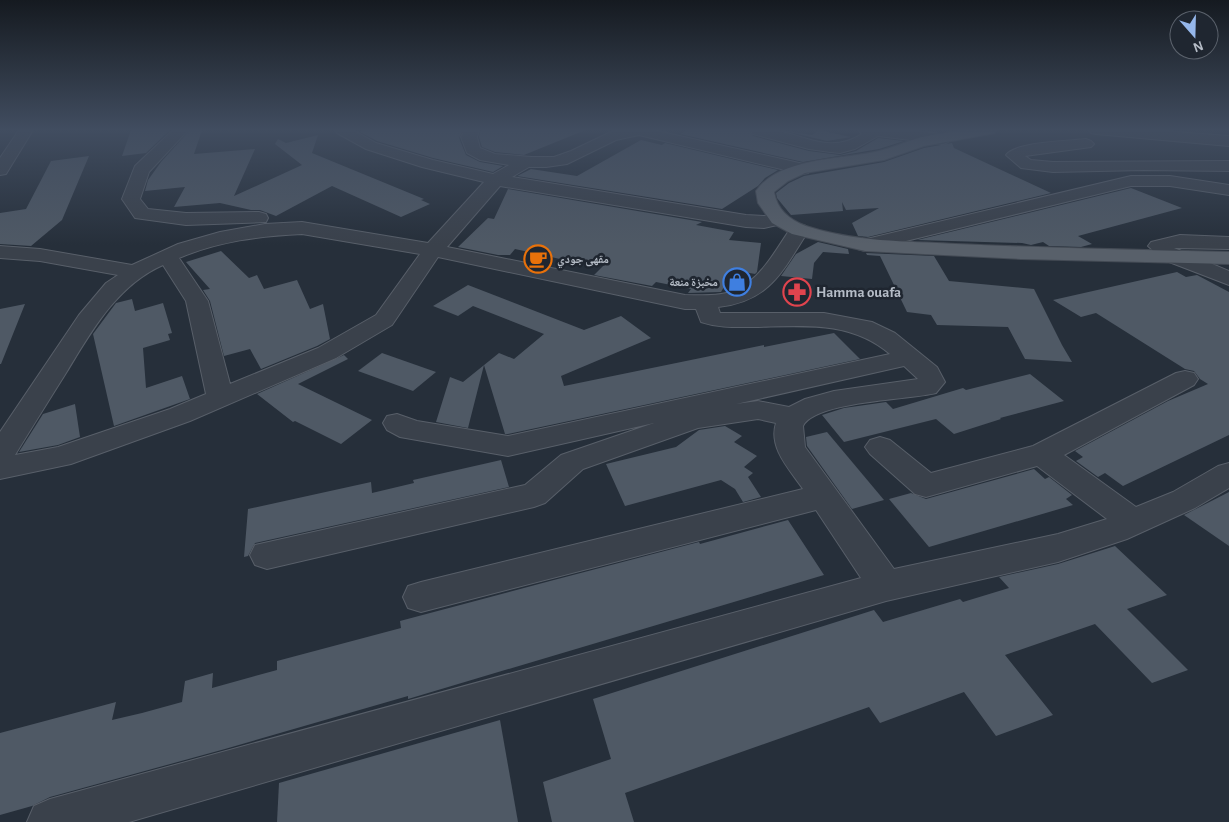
<svg xmlns="http://www.w3.org/2000/svg" width="1229" height="822" font-family="'Alegreya Sans','Noto Naskh Arabic',sans-serif">
<style>
.building{fill:#4f5965}
.lines{fill:none;stroke-linecap:round;stroke-linejoin:round}
.minor-casing{stroke:#585f69;stroke-width:2}
.major-casing{stroke:#434a54;stroke-width:2}
.minor{fill:#3a414b;fill-rule:evenodd}
.major{fill:#58606a;fill-rule:evenodd}
.labels{text-anchor:middle;stroke-width:5;stroke-linejoin:round;paint-order:stroke}
.far-poi-label{font-size:12px;font-weight:bold;fill:#b5bcc6;stroke:#1f2630;text-anchor:start}
.poi-label{font-size:15px;font-weight:bold;fill:#b5bcc6;stroke:#1f2630;text-anchor:start}
</style>
<rect width="100%" height="100%" fill="#262f3a"/>
<g class="building">
<polygon points="131,130 170,130 146,153 122,156"/>
<polygon points="190,130 202,130 194,154 255,149 234,196 302,165 275,144 278,139 286,143 318,135 312,153 424,199 421,200 430,204 401,217 332,186 276,216 260,210 251,210 220,203 174,207 185,187 145,191 148,180 161,162"/>
<polygon points="367,130 463,130 459,138 466,155 480,162 503,166 493,172 433,158 377,141 360,132"/>
<polygon points="481,130 583,130 583,131 524,155 495,152 482,147 479,137"/>
<polygon points="687,130 749,130 753,136 809,151 840,155 856,151 878,138 904,141 879,149 803,162 680,134"/>
<polygon points="781,130 812,135 818,130 851,137 827,141"/>
<polygon points="641,140 662,145 665,143 778,170 765,178 758,186 722,209 517,176 531,169 577,176"/>
<polygon points="952,143 954,148 1051,193 868,237 858,236 852,223 879,208 846,210 842,202 843,211 791,215 777,198 776,193 789,183 804,176 884,162 924,148"/>
<polygon points="89,156 62,220 31,246 0,244 0,213 26,209 51,161"/>
<polygon points="1131,188 1182,208 1078,236 1092,244 1081,247 1049,246 1043,242 1031,245 1022,243 917,240"/>
<polygon points="508,189 702,222 696,225 734,232 729,240 761,243 757,272 755,274 734,270 721,292 688,293 691,289 656,282 652,286 594,275 604,265 578,263 515,249 510,255 498,255 458,247 488,218 494,219"/>
<polygon points="818,242 848,249 849,254 823,252 814,263 812,279 781,276 796,254"/>
<polygon points="221,251 249,278 257,275 264,289 297,280 310,309 323,304 330,339 317,346 261,369 250,349 224,356 210,301 203,290 210,289 186,262"/>
<polygon points="866,253 934,256 949,281 1034,289 1062,345 1072,362 1025,359 1008,327 937,325 931,315 907,312 880,256 867,255"/>
<polygon points="1177,272 1186,277 1197,275 1229,292 1229,435 1123,486 1105,473 1098,477 1076,461 1083,457 1075,451 1168,401 1208,384 1200,379 1194,371 1185,369 1096,313 1081,317 1053,300"/>
<polygon points="468,285 584,330 621,316 651,338 561,376 564,386 764,345 764,347 834,333 860,359 508,434 505,434 484,365 468,428 436,422 450,377 463,382 499,353 514,359 544,334 473,306 458,316 433,306"/>
<polygon points="132,299 135,311 163,303 172,333 168,334 170,340 143,348 146,388 182,376 190,399 114,426 93,334 116,303"/>
<polygon points="25,304 1,364 0,364 0,309"/>
<polygon points="382,353 436,372 413,391 358,371"/>
<polygon points="344,355 348,359 298,384 372,420 341,444 295,421 293,422 257,394"/>
<polygon points="1030,374 1064,401 1000,418 1001,419 954,434 936,419 844,442 822,415 844,408 886,402 893,409 963,388 966,390"/>
<polygon points="75,404 80,437 58,445 19,452 43,414"/>
<polygon points="725,426 742,436 734,442 757,456 744,467 753,473 748,477 761,497 743,502 735,489 721,480 625,506 606,464 676,447 699,430"/>
<polygon points="827,432 884,500 852,509 807,446 806,437"/>
<polygon points="501,460 509,487 255,543 248,556 244,557 248,509 371,482 372,493 414,483 413,480"/>
<polygon points="1034,469 1045,479 1049,477 1072,495 1066,499 1073,505 929,547 889,499 911,493 926,499"/>
<polygon points="1229,492 1229,546 1184,515"/>
<polygon points="788,520 824,575 408,699 408,696 225,749 50,797 32,806 0,815 0,733 116,702 112,720 142,713 182,702 185,681 213,673 212,688 277,670 277,661 401,628 400,621 550,581 699,542 700,544"/>
<polygon points="1115,546 1167,595 1127,609 1188,670 1152,683 1095,624 1005,655 1053,715 996,736 964,692 880,723 869,707 625,793 634,822 552,822 543,782 611,759 593,699 874,610 883,622 960,599 963,602 1009,588 999,577 1058,564"/>
<polygon points="500,720 518,822 277,822 279,783"/>
</g>
<g class="lines">
<g class="minor-casing">
<g id="minor">
<polygon points="19,130 33,130 6,174 0,175 0,158"/>
<polygon points="173,130 188,130 149,172 140,199 148,209 186,213 259,212 266,214 268,218 266,222 186,225 135,218 122,199 135,166"/>
<path d="M335 130H353L376 143 433 160 493 174 509 165 480 160 467 153 461 137 465 130H479L477 137 480 148 495 154 531 157H554L571 151 615 130H653L808 165 810 169 808 173 802 174 639 135 616 140 567 164 546 167H529L512 177 746 215 764 216 779 213 786 215 788 219 786 223 764 228 746 227 500 186 447 247 685 295C701 295 720 297 736 290 762 278 777 248 792 226L799 224 806 226 809 230C783 270 771 301 718 307L720 313H824L872 322 895 333 937 367 945 382 936 393C909 400 816 401 803 426L805 447 894 569 1058 534 1107 519 1037 466 926 497 915 494 870 454 865 447 870 440 880 437 890 440 931 473 1033 446 1176 373 1185 371 1194 373 1198 379 1194 385 1064 455 1136 507 1173 492 1218 466 1229 463V488L1195 508 1127 539 1058 562 886 601 129 822H27L34 806 50 799 861 578 816 510 421 612 408 608 403 597 408 586 421 582 803 489C790 470 768 448 776 423L758 419 698 428 583 469 545 503 534 507 267 569 255 565 250 555 255 545 525 485 561 455 654 423 508 456 400 437 387 430 383 423 387 416 397 414 417 421 508 436 890 354C850 320 803 326 754 327 735 327 719 328 701 322L696 309H685L438 257 392 325 336 358 190 421 71 464 0 479V432L79 315 106 283 118 275 40 261 0 258V246L40 249 132 265 178 244 220 232 265 224 302 222 428 243 484 182 422 167 366 149 337 133ZM302 234 420 254 376 315 318 348 230 384 208 301 179 258C219 241 260 236 302 234ZM163 265 186 301 206 394 170 409 58 447 15 455C32 427 49 400 66 373 91 332 117 285 163 265ZM904 366 918 379 834 391 805 399 789 407 758 401 736 404Z"/>
<path d="M751 130C758 130 765 129 771 130 805 134 828 155 862 134L858 130H903L943 134 948 136 951 139 948 142 943 144 878 136 855 149 840 153 830 152 809 149 753 134Z"/>
<polygon points="1089,130 1149,130 1229,136 1229,146 1096,134 1091,133"/>
<path d="M1086 139 1091 141 1094 144 1091 147 1025 156 1031 160 1053 162 1229 161V171L1144 170 1053 172 1021 168 1006 155C1015 142 1069 141 1086 139Z"/>
<polygon points="1131,176 1170,176 1229,185 1229,195 1170,186 1131,186 865,251 858,249 855,245 858,241"/>
<polygon points="1180,235 1229,237 1229,249 1174,248 1229,271 1229,285 1164,260 1148,246 1151,242"/>
</g>
</g>
<g class="major-casing">
<path id="major" d="M965 130H997L995 133 990 134 924 146 884 160 805 173 788 181 774 192C777 209 789 220 806 226 854 242 906 241 956 244 1047 248 1138 250 1229 252V264L1021 259 865 251 792 234 772 223 758 203 756 191C779 157 842 160 879 151 891 148 903 143 915 139 931 134 949 133 965 130Z"/>
</g>
<use href="#minor" class="minor"/>
<use href="#major" class="major"/>
</g>
<linearGradient id="sky" x2="0" y2="1"><stop stop-color="#151a20"/><stop offset="0.53" stop-color="#414d60"/><stop offset="1" stop-color="#414d60" stop-opacity="0"/></linearGradient>
<rect width="1229" height="245" fill="url(#sky)"/>
<defs>
<g id="cafe-ring" transform="scale(1.4375)"><circle r="9.5" fill="#1f2630" stroke="#e8710a" stroke-width="1.5"/><path d="M-5.5-4.5H6V0H3Q3 3.5 0 3.5H-2.5Q-5.5 3.5-5.5 0ZM3-3.2v2h1.7v-2ZM-6 4.5H4V6H-6Z" fill="#e8710a"/></g>
<g id="shop-ring" transform="scale(1.4375)"><circle r="9.5" fill="#1f2630" stroke="#3f7fe0" stroke-width="1.5"/><path d="M-5-2.5h2.3a2.7 3.5 0 0 1 5.4 0H5L5.5 6h-11ZM-1.5-2.5h3a1.5 2.3 0 0 0-3 0Z" fill="#3f7fe0"/></g>
<g id="pharmacy-ring" transform="scale(1.4375)"><circle r="9.5" fill="#1f2630" stroke="#e0444e" stroke-width="1.5"/><path d="M-2-6h4v4h4v4h-4v4h-4v-4h-4v-4h4Z" fill="#e0444e"/></g>
</defs>
<g fill-rule="evenodd">
<use href="#cafe-ring" x="538" y="259"/>
<use href="#shop-ring" x="737" y="282"/>
<use href="#pharmacy-ring" x="797" y="292"/>
</g>
<g class="labels">
<g class="far-poi-label">
<text x="557" y="263">مقهى جودي</text>
<text x="718" y="286" text-anchor="end">مخبزة منعة</text>
</g>
<g class="poi-label">
<text x="816" y="297">Hamma ouafa</text>
</g>
</g>
<g transform="translate(1194 35) rotate(160)"><circle r="24" fill="#1f2630" stroke="#5b626c"/>
<path d="M0-4L9 19L0 12L-9 19Z" fill="#95b7eb"/>
<text y="-8" font-size="14" font-weight="bold" text-anchor="middle" fill="#b5bcc6">N</text>
</g>
</svg>
